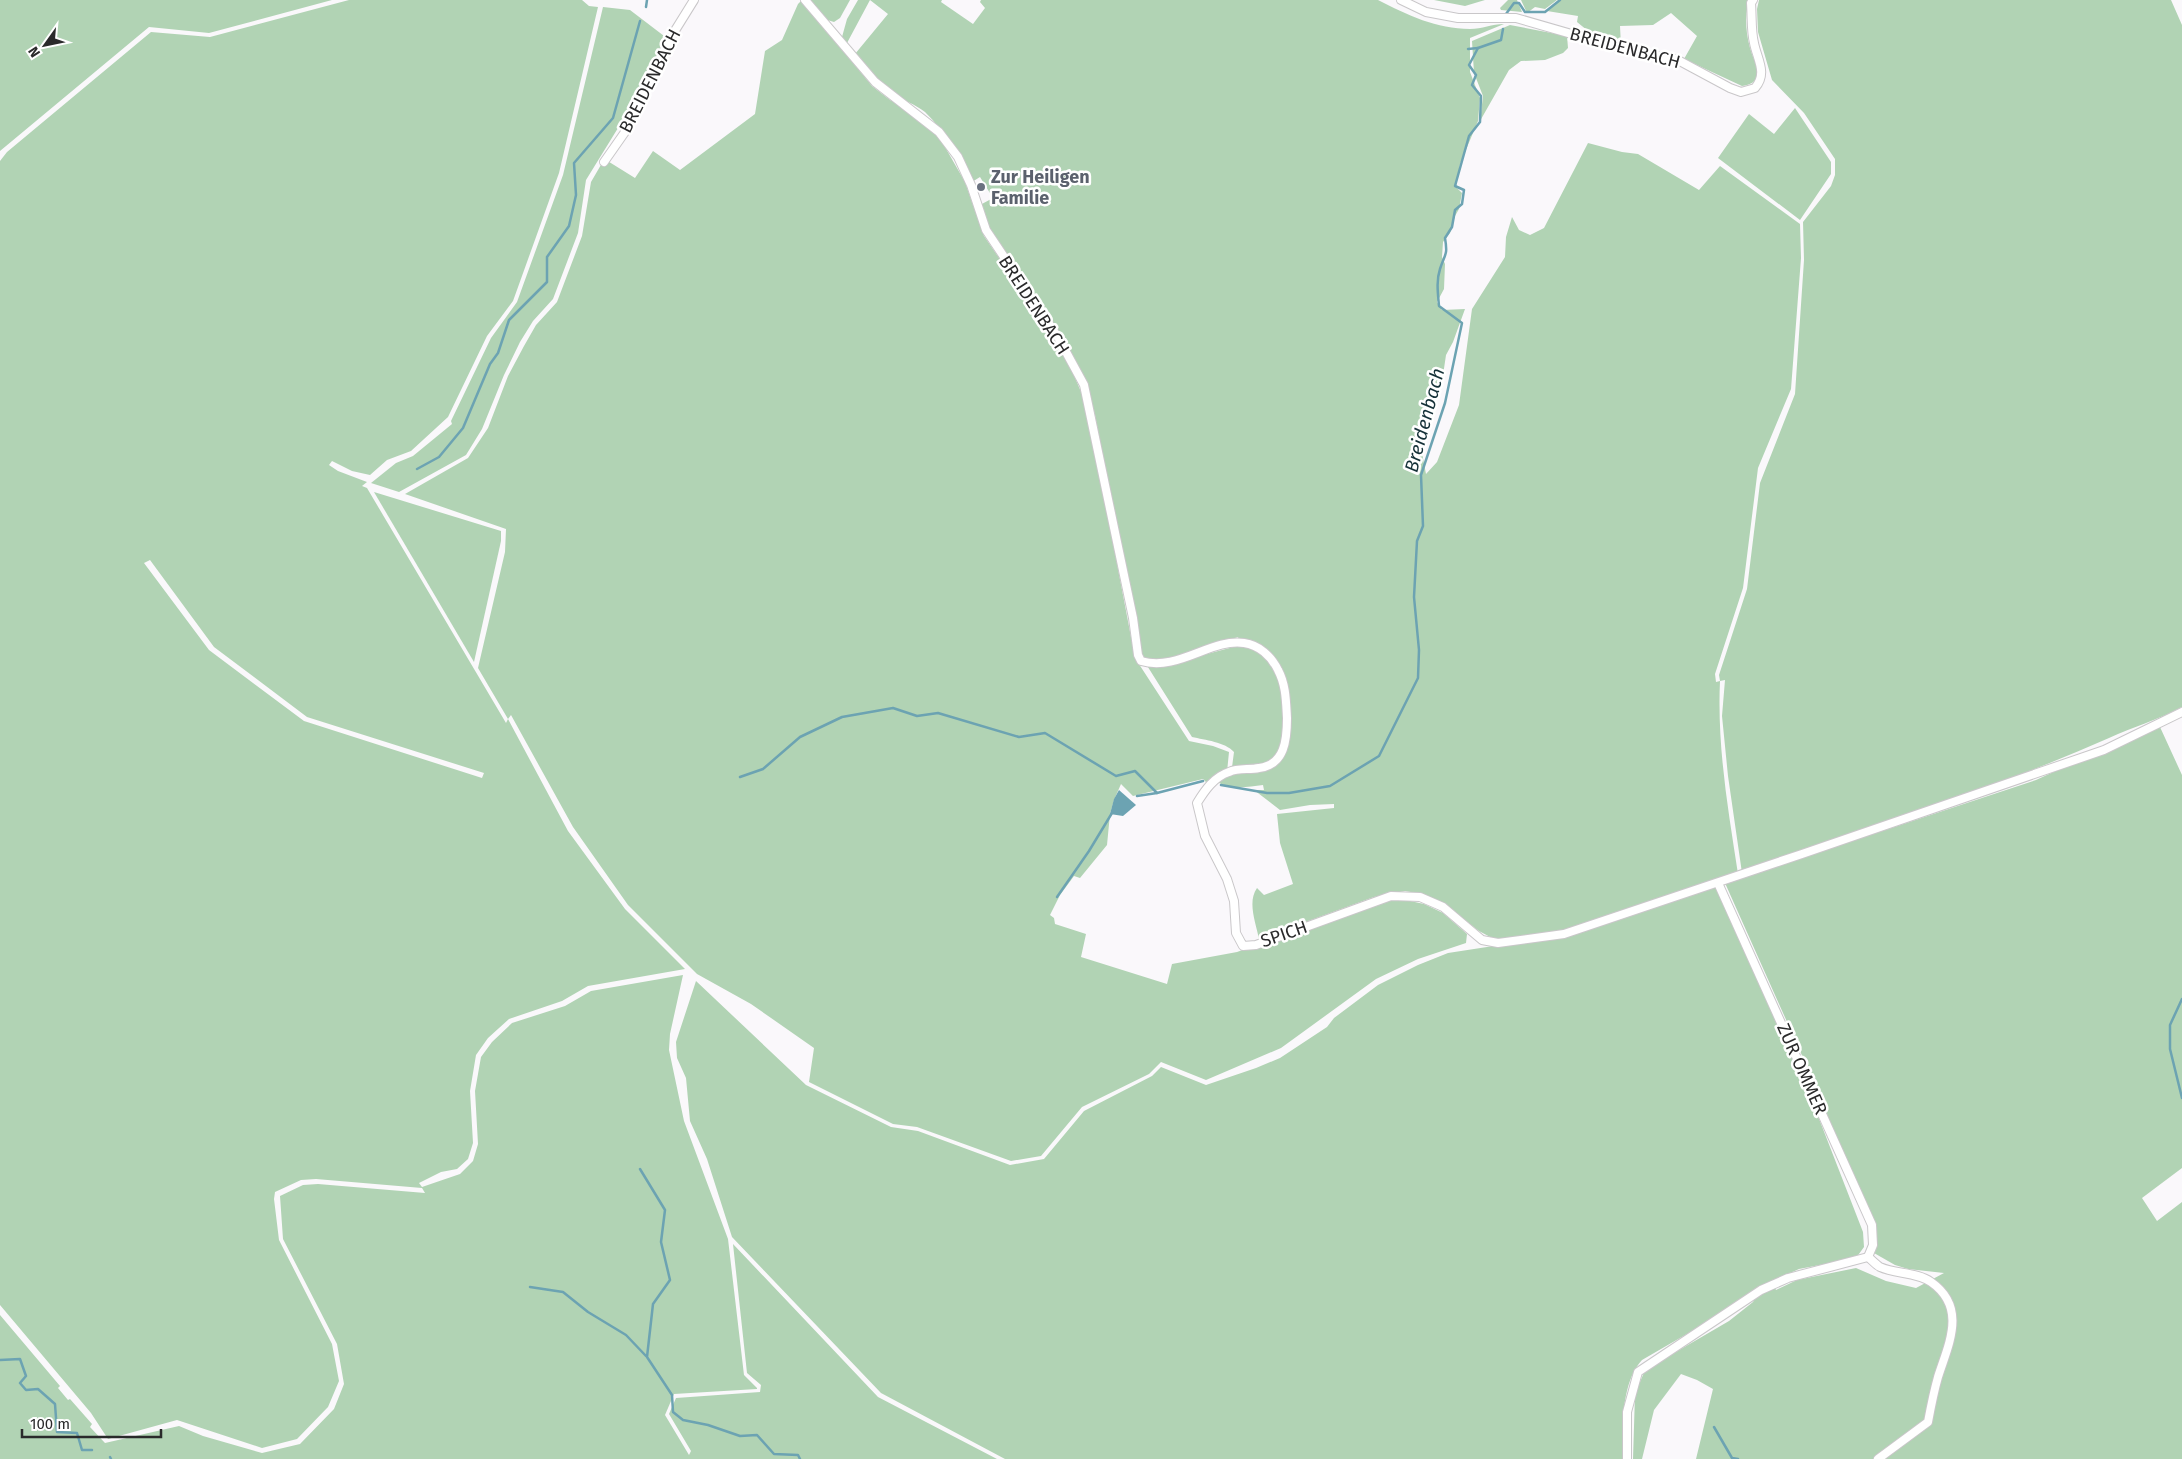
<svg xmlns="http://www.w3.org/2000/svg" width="2182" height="1459" font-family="'Fira Sans',sans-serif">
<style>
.green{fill:#b1d3b4;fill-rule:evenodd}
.water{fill:#6ca3b2}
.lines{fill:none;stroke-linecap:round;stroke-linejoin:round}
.stream{stroke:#6ca3b2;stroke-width:2.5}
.minor-casing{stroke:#c9c7c9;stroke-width:10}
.minor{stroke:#fff;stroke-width:8}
.worship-dot{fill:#6b7280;stroke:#fff;stroke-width:2}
.labels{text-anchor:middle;stroke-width:5;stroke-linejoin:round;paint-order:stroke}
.street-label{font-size:18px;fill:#2a2a2b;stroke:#fff}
.worship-label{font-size:18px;font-weight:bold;fill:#5b616d;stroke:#fff;text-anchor:start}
.water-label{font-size:19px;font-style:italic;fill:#153138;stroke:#fff}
</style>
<rect width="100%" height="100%" fill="#faf8fb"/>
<g class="green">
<polygon points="0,0 332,0 209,33 149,27 0,151"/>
<path d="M349 0H582L589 6 598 7 559 173 513 301 487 336 448 417 411 451 387 460 370 475 352 471 332 461 329 465 338 471 367 482 362 486 367 488 506 723 508 719 478 668 505 552 506 529 405 494 468 458 488 428 508 376 524 346 536 325 557 302 582 236 591 182 623 127 606 160 635 178 653 151 680 170 755 114 765 51 782 40 798 4 802 0 872 86 890 100 914 113 941 140 965 182 984 236 1055 339 1070 366 1087 406 1135 658 1189 741 1213 746 1229 752 1227 772 1206 782 1203 779 1133 796 1121 784 1114 800 1110 814 1107 845 1080 878 1074 876 1060 895 1050 915 1054 918 1055 924 1086 934 1081 957 1167 984 1172 964 1237 952 1339 915 1386 901 1401 899 1424 904 1443 913 1467 934 1466 943 1418 959 1376 979 1281 1048 1206 1080 1161 1062 1149 1074 1082 1107 1041 1156 1011 1161 917 1127 893 1124 809 1082 814 1048 751 1004 697 974 628 905 573 827 511 715 508 719 568 831 625 909 685 969 588 986 562 1001 509 1019 488 1038 476 1055 470 1091 473 1143 468 1159 457 1169 441 1172 419 1183 422 1187 460 1174 473 1161 478 1144 475 1091 481 1057 492 1042 512 1023 565 1006 591 991 683 975 670 1034 669 1050 684 1121 728 1239 744 1375 757 1388V1389L674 1394 665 1415 689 1455 691 1451 669 1414 676 1398 760 1392 761 1385 747 1373 733 1244 878 1397 997 1459H0V1315L60 1386 58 1388 68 1400 70 1399 92 1424 90 1427 105 1443 179 1426 203 1436 262 1453 300 1444 334 1409 344 1384 337 1344 283 1239 280 1196 303 1185 318 1184 425 1193 422 1188 316 1179 301 1180 275 1192 274 1199 279 1240 332 1344 339 1381 328 1407 297 1439 262 1448 177 1420 108 1439 91 1413 0 1305V161L7 152 151 32 210 37ZM150 560 214 647 307 717 484 773 482 778 304 721 209 650 144 563Z"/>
<polygon points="807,0 850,0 840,18 834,22 824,19"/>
<path d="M858 0H942L941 2 973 24 985 8 980 2 981 0H1378C1407 15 1437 29 1470 29 1482 29 1492 24 1504 24L1470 38V72L1480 98 1478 121 1460 164 1456 187 1462 193 1459 209 1455 216 1450 233 1443 242 1442 257 1445 264 1444 289 1437 302 1442 310 1465 309 1453 342 1446 355 1442 382 1421 448 1426 474 1437 462 1459 405 1472 309 1505 257 1506 237 1512 217 1519 230 1530 235 1544 228 1588 143 1622 152 1638 154 1699 190 1720 166 1800 224 1801 258 1791 389 1758 468 1743 588 1715 674 1716 682 1720 681 1719 675 1747 589 1760 483 1795 394 1804 260 1803 222 1831 186 1835 175V159L1804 113 1772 80 1758 32 1757 9 1759 0H2171L2182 25V707C2158 720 2133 727 2109 738 1989 791 1865 830 1742 873L1728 776 1722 716 1725 680 1720 681C1717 746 1728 809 1738 874L1578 926 1557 932 1514 939 1492 938 1479 931 1445 905 1422 894 1405 891 1374 897 1259 939C1256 923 1247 902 1257 888L1264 895 1293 884 1280 843 1277 814 1334 808V804L1310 805 1280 810 1254 790H1264L1263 785C1247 787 1232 790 1217 782L1231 775 1234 752C1225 742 1205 740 1192 737L1146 664H1169L1241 645 1238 637 1166 661H1148L1142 656 1095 415 1088 390 988 229 980 205 993 198 980 177 972 182C958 157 946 132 925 112 915 104 902 100 892 93 877 83 866 68 855 54L888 14 870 0 847 43 842 37 847 19Z"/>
<polygon points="1434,0 1485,0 1465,6"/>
<polygon points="1508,0 1517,0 1522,12 1501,10 1500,8"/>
<polygon points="1521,0 1557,0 1545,9 1535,7 1527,13"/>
<path d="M1560 0H1749C1744 17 1746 37 1752 54 1754 60 1759 67 1758 73 1757 82 1750 85 1742 86L1684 59 1697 36 1671 13 1653 25 1620 26 1621 46 1598 39 1577 22 1578 16 1547 11Z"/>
<polygon points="603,7 630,10 668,39 634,102 586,180 578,233 553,299 533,321 520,342 504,375 482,429 466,455 399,492 371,483 396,463 413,456 452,424 451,421 491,338 517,302 563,175"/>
<polygon points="1510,25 1567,36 1568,48 1563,53 1545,60 1521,61 1509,70 1480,121 1483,96 1474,73 1472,41"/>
<polygon points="1795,108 1831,162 1831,174 1800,220 1718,158 1749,114 1774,134"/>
<polygon points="374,492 501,531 501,541 474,662"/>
<polygon points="2160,727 2182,775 2182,1168 2142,1198 2157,1221 2182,1202 2182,1459 1696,1459 1713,1389 1697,1380 1681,1374 1654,1410 1642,1459 1633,1459 1635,1394 1645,1370 1729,1321 1753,1302 1757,1295 1774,1286 1776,1290 1797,1280 1856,1268 1886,1281 1916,1288 1944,1273 1908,1269 1895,1265 1874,1253 1873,1230 1817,1089 1725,883 2036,780 2117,743"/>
<path d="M1718 885 1809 1093 1863 1232 1864 1247 1856 1258 1799 1269 1755 1289 1711 1320 1642 1360C1621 1382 1622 1429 1623 1459H1005L881 1393 732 1237 707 1159 690 1121 686 1078 677 1058 676 1042 696 981 806 1085 891 1127 918 1131 1010 1165 1044 1159 1084 1111 1152 1076 1161 1067 1206 1085 1256 1068 1280 1058 1327 1027 1334 1018 1378 985 1418 965 1448 953 1553 937Z"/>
</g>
<polygon class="water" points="1119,790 1136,805 1123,816 1110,814 1114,799"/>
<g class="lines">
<g class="stream">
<polyline points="646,7 647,0"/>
<polyline points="1506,14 1514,3 1519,3 1525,12 1545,12 1560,0"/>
<polyline points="1468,49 1478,48"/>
<polyline points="417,469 439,457 463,428 490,364 498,353 509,320 547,282 547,257 569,226 576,195 574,163 613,118 640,21"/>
<polyline points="740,777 763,769 800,737 842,717 893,708 917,716 938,713 1019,737 1045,733 1116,776 1135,771 1157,793 1203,781"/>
<path d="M1221 785 1267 793H1289L1330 786 1379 756 1418 678 1419 650 1414 597 1417 541 1423 526 1421 475 1445 403 1462 323 1439 306C1438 294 1436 281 1440 269 1445 253 1448 256 1445 238L1452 227 1455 210 1462 204 1464 190 1455 186 1469 136 1480 122 1481 96 1472 85 1476 75 1469 65 1478 48 1501 40 1503 29"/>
<polyline points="1137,796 1157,793"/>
<polyline points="1057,897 1089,851 1112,813"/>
<polyline points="2182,999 2170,1025 2170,1049 2182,1098"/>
<polyline points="640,1169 665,1210 661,1242 670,1280 653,1304 647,1357 672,1395 673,1412 683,1420 708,1425 740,1436 757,1435 774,1454 798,1455 800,1459"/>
<polyline points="530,1287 563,1292 588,1312 626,1335 646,1356"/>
<polyline points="0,1360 20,1359 26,1376 20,1383 26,1390 38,1389 55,1404 57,1432 77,1433 82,1450 92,1450"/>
<polyline points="1714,1427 1732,1458 1738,1459"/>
<polyline points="110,1457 111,1459"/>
</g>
<g class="minor-casing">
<g id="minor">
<path d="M805 0 875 82 939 132 958 157 971 185 986 230 1059 339 1084 385 1133 618 1138 655 1141 661C1178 672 1211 638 1244 643 1259 645 1271 656 1278 670 1286 685 1286 701 1287 718 1287 739 1285 765 1259 768 1249 770 1238 768 1229 772 1214 777 1205 790 1197 803L1205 836 1227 879 1234 901 1236 933 1243 946 1256 945 1391 896 1420 897 1443 907 1482 940 1498 943 1564 934 1802 854 2104 750 2182 712"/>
<path d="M1401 0 1426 12 1458 18H1516L1641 54 1676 59 1730 88 1741 92 1755 88C1768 73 1757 59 1754 43 1751 31 1752 16 1751 3L1753 0"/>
<polyline points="604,162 625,132 640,97 671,37 694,0"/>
<polyline points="1718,883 1872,1225 1873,1245 1868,1257"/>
<path d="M1868 1257C1872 1260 1876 1265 1880 1267 1895 1274 1917 1272 1931 1282 1968 1308 1948 1345 1938 1377 1934 1391 1931 1406 1928 1422L1878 1459"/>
<polyline points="1627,1459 1627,1412 1638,1372 1761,1290 1788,1278 1868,1257"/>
</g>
</g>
<use href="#minor" class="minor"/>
</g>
<circle class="worship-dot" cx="981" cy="187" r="5"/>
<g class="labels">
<g class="street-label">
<text transform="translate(1625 48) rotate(15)" y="6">BREIDENBACH</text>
<text transform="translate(650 81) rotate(-63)" y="6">BREIDENBACH</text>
<text transform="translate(1034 305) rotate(57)" y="6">BREIDENBACH</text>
<text transform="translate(1284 934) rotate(-19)" y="6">SPICH</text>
<text transform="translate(1802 1069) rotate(66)" y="6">ZUR OMMER</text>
</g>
<g class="worship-label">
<text x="991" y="183">Zur Heiligen<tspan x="991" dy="21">Familie</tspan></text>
</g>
<g class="water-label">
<text transform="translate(1424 420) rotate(-75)" y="7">Breidenbach</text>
</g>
</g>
<g transform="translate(45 45) rotate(237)" stroke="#ffffff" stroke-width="4" paint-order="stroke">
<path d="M0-4L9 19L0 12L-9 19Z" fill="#2a2a2b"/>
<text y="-8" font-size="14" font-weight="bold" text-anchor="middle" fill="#2a2a2b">N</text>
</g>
<path d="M22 1429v8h139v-8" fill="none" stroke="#2a2a2b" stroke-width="2.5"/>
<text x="30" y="1429" font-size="15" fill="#2a2a2b" stroke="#ffffff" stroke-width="4" paint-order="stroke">100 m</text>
</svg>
